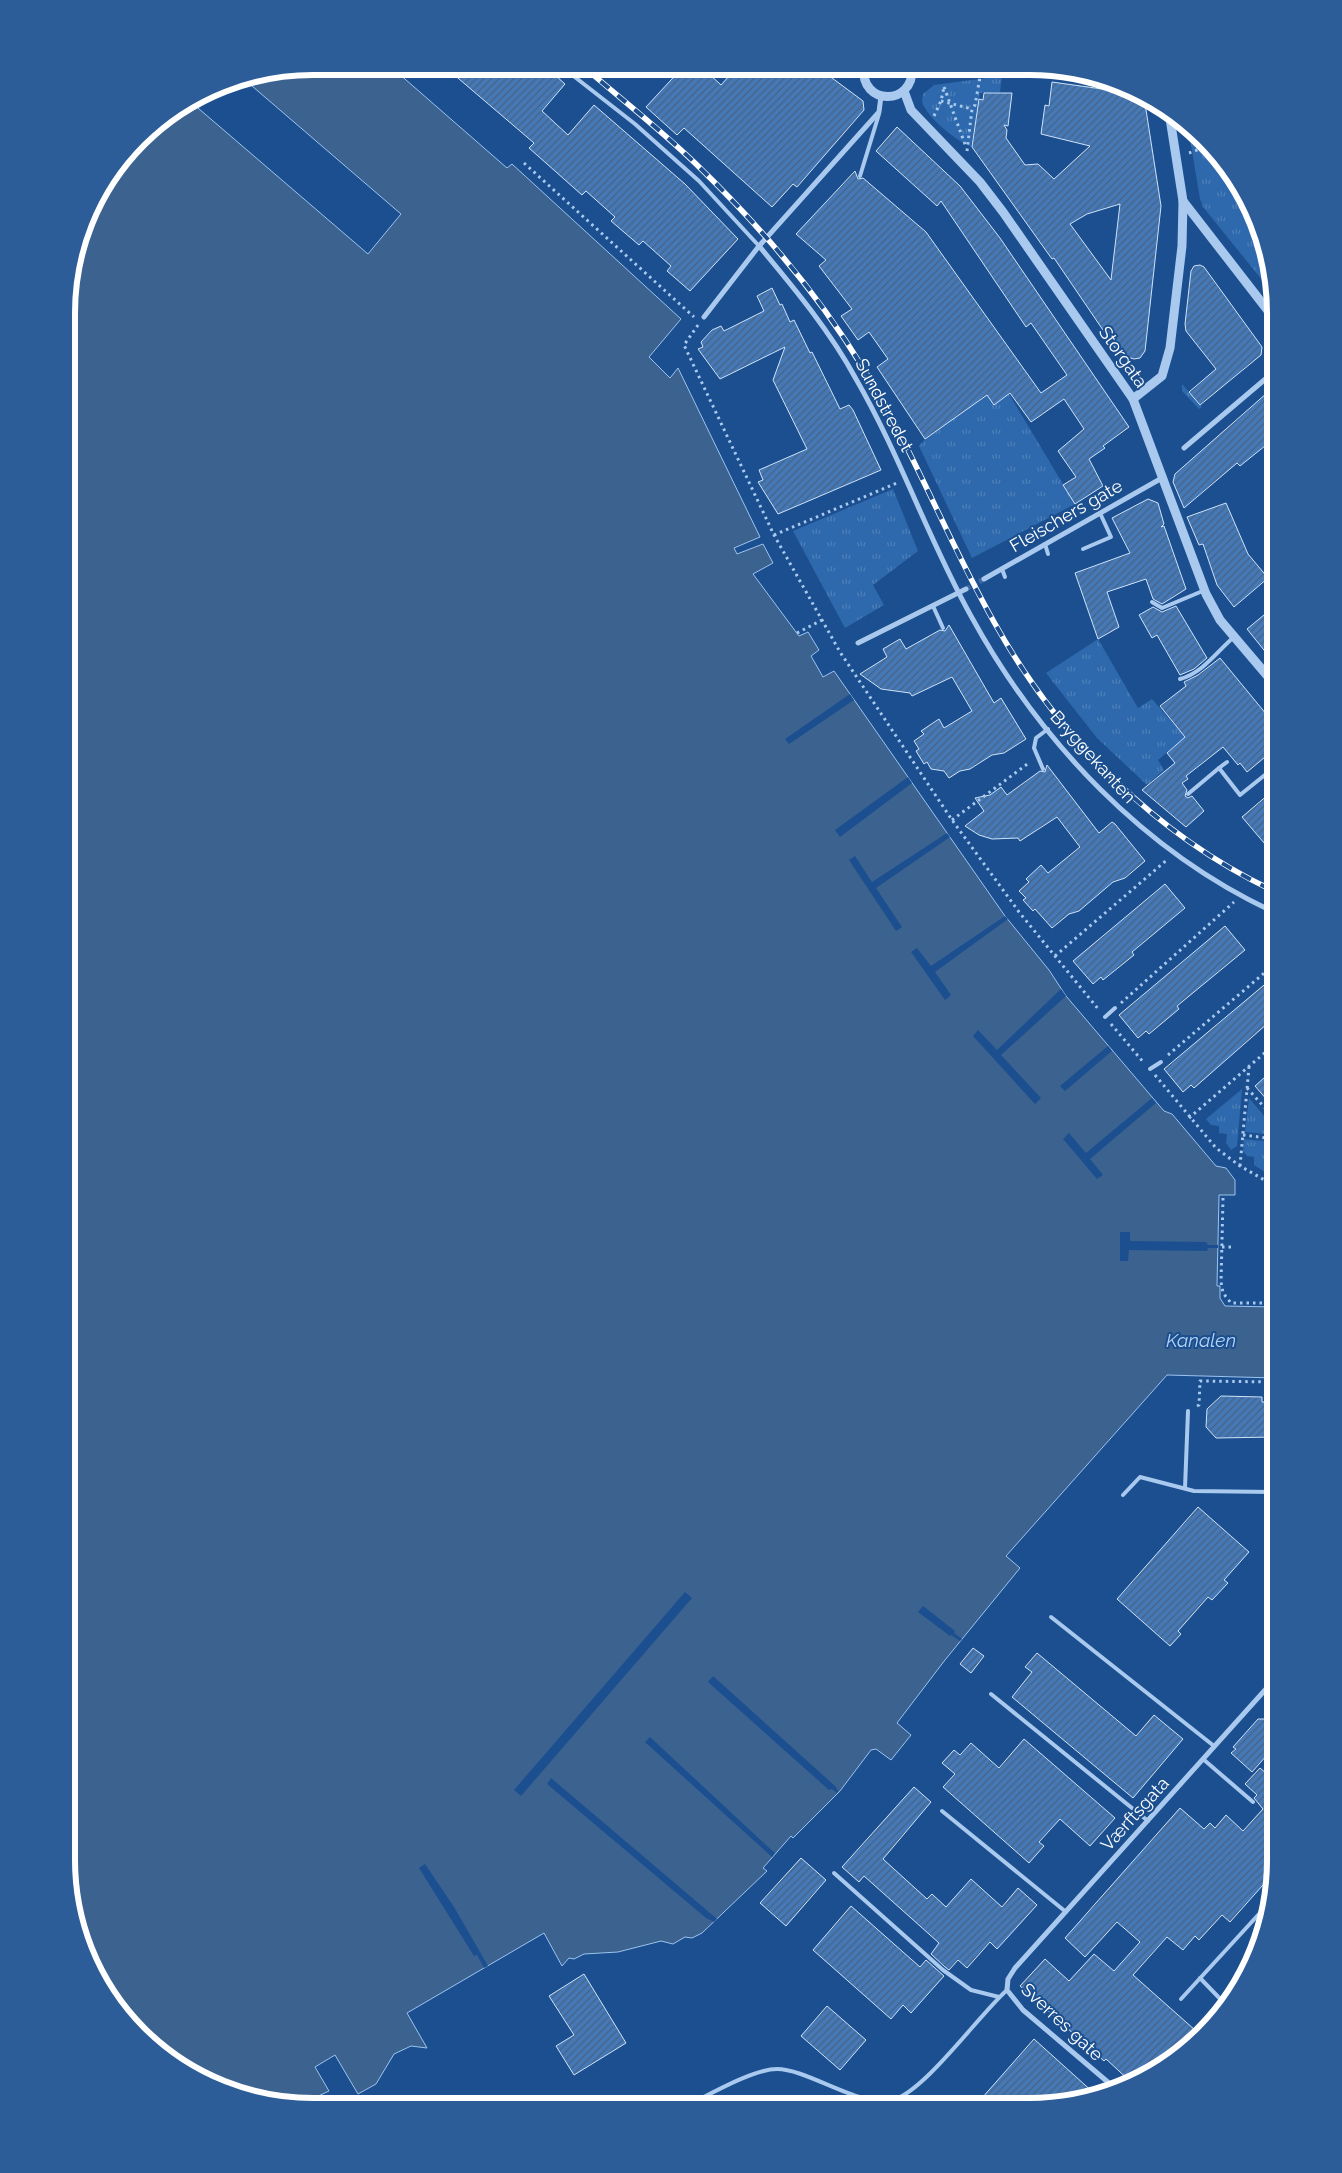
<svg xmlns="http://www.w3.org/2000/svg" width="1342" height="2173" font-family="Raleway,sans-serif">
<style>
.grass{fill:url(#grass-tufts)}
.garden{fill:#2e69ad}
.water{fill:#3c6290;stroke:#9cc4f0}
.pier{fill:#1b4f8f}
.building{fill:url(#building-hatch);stroke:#cfe3fa;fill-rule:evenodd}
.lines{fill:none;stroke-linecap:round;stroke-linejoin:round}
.minor-tunnel{stroke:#3d69a0;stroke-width:5;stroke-dasharray:5 2.5;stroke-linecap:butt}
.path{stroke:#a9c9ee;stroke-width:3;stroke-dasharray:2.5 4;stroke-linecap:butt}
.service{stroke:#a9c9ee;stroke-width:4}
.minor{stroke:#a9c9ee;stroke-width:5}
.tertiary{stroke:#a9c9ee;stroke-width:9}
.rail-casing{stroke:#fff;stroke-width:5.5}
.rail{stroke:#1b4f8f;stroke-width:4;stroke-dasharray:11;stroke-linecap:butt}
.labels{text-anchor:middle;stroke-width:4;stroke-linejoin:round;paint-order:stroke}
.street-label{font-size:18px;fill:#fff;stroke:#1b4f8f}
.water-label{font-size:19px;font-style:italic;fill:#b5d3f5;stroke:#1b4f8f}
.rim{fill:none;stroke:#fff;stroke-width:6}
</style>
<defs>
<pattern id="grass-tufts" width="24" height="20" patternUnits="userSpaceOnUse" patternTransform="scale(1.25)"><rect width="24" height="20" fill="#2e69ad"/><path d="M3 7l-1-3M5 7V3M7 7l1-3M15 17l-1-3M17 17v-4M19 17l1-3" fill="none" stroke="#4d80b9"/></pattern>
<pattern id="building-hatch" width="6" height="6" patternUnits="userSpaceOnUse" patternTransform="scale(1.25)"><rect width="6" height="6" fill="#4478b7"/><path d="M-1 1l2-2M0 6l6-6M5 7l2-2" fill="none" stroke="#486282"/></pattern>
</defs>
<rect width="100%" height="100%" fill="#1b4f8f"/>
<g class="grass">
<path d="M1002 76 1000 92 980 93 971 147C955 139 929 120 922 102L923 94 934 85Z"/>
<polygon points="1188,126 1225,163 1257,219 1271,291 1203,207 1200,199"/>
<polygon points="1182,384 1202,407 1199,409 1182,391"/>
<polygon points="1009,394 1075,504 972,558 919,446 925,439 987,395 994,404"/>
<polygon points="893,489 918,551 873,585 884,605 845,628 793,531"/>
<polygon points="1098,639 1138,708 1152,699 1185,737 1158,760 1164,770 1147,785 1097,738 1046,673"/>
<polygon points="1242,1089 1237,1146 1231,1150 1226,1143 1227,1134 1219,1133 1219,1126 1211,1125 1206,1119"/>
<polygon points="1249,1098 1275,1129 1275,1135 1245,1132"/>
<polygon points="1244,1139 1275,1142 1275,1170 1265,1172 1254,1165 1254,1157 1247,1156 1243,1151"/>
<polygon points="1251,1960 1237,1988 1230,1994 1225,1989"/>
</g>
<path class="garden" d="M1236 183 1257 219 1260 232C1244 219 1236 204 1236 183Z"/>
<polygon class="water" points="313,66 390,66 507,168 512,164 681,319 649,357 670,378 678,368 760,537 734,548 737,554 763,544 773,563 753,574 799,636 808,632 819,650 811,656 823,677 834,671 1005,916 1049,970 1066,996 1164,1111 1172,1114 1216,1166 1226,1168 1235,1180 1235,1195 1219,1195 1217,1286 1220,1286 1220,1298 1225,1306 1275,1307 1275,1378 1167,1375 1006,1556 1020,1568 945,1660 897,1723 911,1735 891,1760 876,1749 871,1750 840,1791 793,1838 791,1836 763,1868 767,1871 702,1933 692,1938 685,1937 673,1944 661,1941 618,1952 584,1954 574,1959 569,1958 562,1966 544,1933 407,2013 427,2048 411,2046 394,2054 376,2084 358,2094 335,2055 315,2067 329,2091 299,2105 281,2105 219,2088 163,2056 117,2010 85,1954 66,1860 68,281 92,204 150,128 191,102 368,254 401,214 245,80"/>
<g class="pier">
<polygon points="850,694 854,700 789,744 785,739"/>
<polygon points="908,777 912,783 840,837 835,830"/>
<polygon points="947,833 950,837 876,888 902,927 896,931 849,860 855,856 872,882"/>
<polygon points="1005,916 1008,919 935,972 951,995 945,1000 911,952 917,948 931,966"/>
<polygon points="1061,989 1066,996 1001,1055 1041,1098 1035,1104 973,1036 978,1030 997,1050"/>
<polygon points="1108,1046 1112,1051 1065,1091 1060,1086"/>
<polygon points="1152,1098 1156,1103 1090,1159 1103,1175 1097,1179 1063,1139 1069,1133 1086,1153"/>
<polygon points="1120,1232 1130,1232 1130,1241 1206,1242 1208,1245 1218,1245 1218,1248 1208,1248 1207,1251 1129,1250 1128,1261 1120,1261"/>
<polygon points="685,1592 692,1598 521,1796 514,1790"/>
<polygon points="923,1606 955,1631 954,1633 962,1639 960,1641 951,1635 950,1636 918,1612"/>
<polygon points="713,1676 835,1786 838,1791 837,1793 832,1789 829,1790 708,1682"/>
<polygon points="650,1737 767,1846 775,1853 772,1857 645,1742"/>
<polygon points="551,1778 710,1913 717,1919 714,1922 706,1918 547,1784"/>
<polygon points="425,1864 454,1907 488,1966 484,1968 477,1955 474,1956 419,1868"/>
</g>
<g class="building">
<polygon points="445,67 546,67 565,84 542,111 568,135 594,105 685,184 738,239 690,291 667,271 671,266 643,241 639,245 611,221 615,217 586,191 582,195 529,148 534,143"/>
<polygon points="683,67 692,67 701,76 706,71 721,85 737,67 801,68 812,78 820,69 863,101 864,110 797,187 793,184 772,207 684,128 677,135 646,107"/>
<path d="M1052 82 1138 94 1144 97 1161 206 1145 351 1140 358 1134 359 1120 355 1054 258 1052 259 972 147 979 99 983 100 984 93H1012L1008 126 1004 125 1007 130 1006 138 1025 165 1038 164 1054 179 1090 146 1041 134 1045 105 1049 106ZM1120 204 1111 280 1070 224 1087 214Z"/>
<polygon points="897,127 960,186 1000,238 1129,427 1103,446 1105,448 1089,459 1103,486 1075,504 1063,485 1076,477 1058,451 1084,429 1064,399 1031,422 1010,393 994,405 987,395 925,439 877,367 888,359 869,332 858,340 841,316 852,309 819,266 826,260 796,234 855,171 858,179 863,178 926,232 1041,393 1067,375 1031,323 1026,327 941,201 937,206 876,151"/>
<polygon points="1200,265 1204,267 1262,347 1261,355 1200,405 1189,392 1216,369 1186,331 1185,324 1191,271 1194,266"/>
<polygon points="772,288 780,305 782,304 790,322 794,320 810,353 812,352 840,409 849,405 853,410 881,470 778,514 758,482 763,480 759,470 807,449 773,380 785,347 720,379 698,349 703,347 701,342 712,330 721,326 724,331 764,311 757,296"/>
<polygon points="1276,385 1276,437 1240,466 1237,463 1184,508 1173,482 1175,474"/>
<polygon points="1148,499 1158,503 1164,524 1161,527 1164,526 1186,589 1162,604 1153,599 1146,579 1107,592 1119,627 1098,639 1075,573 1130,553 1112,518"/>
<polygon points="1226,503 1248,554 1268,578 1234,607 1217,585 1203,544 1199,545 1187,517"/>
<polygon points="1276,605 1276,665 1247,629"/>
<polygon points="1176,606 1207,658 1194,669 1180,675 1157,635 1152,638 1139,615 1153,607 1162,612"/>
<polygon points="949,625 994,703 1001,698 1026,739 1004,753 992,755 970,769 960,771 949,778 944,771 931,769 927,762 924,764 916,751 919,749 914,741 924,734 921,731 939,719 944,728 972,711 952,677 912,696 910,693 881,689 860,674 887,657 883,649 900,639 906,649 940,630 945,631"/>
<polygon points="1220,658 1276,726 1276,748 1247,772 1240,763 1238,765 1223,747 1186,776 1188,779 1182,783 1187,790 1185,796 1188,798 1192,796 1204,811 1186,827 1142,790 1175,763 1167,753 1185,737 1160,706 1186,686 1184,682 1198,675"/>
<polygon points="1047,765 1099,833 1112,822 1115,824 1145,861 1125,878 1113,882 1079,911 1069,914 1052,928 1035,909 1033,911 1023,900 1026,898 1019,891 1029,882 1026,879 1041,865 1048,873 1080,847 1057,817 1020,841 1018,838 992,839 979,835 965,826 984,811 975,798 990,795 1001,787 1007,795 1040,771 1045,772"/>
<polygon points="1276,788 1276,857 1242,817"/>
<polygon points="1165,884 1185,908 1132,952 1134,955 1103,980 1101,977 1093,984 1073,961"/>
<polygon points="1225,926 1245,950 1177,1006 1179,1009 1149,1034 1146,1031 1138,1038 1119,1015"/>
<polygon points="1276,975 1276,1016 1194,1088 1191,1085 1183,1092 1164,1069"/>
<polygon points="1275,1068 1275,1109 1255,1086"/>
<polygon points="1221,1396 1262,1397 1262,1402 1275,1402 1275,1437 1216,1438 1206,1427 1207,1409"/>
<polygon points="1198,1507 1249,1552 1224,1580 1228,1583 1212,1600 1208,1597 1178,1631 1181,1634 1170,1646 1117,1599"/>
<polygon points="973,1648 984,1656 971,1673 960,1664"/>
<polygon points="1037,1653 1136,1736 1154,1715 1183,1739 1133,1798 1012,1697 1032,1672 1025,1667"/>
<polygon points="1258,1719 1266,1719 1275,1726 1275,1746 1252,1772 1231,1753 1236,1749 1233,1747"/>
<polygon points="1024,1739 1115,1818 1090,1846 1060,1819 1039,1842 1044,1846 1029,1863 943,1787 955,1774 942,1763 954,1750 960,1755 971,1743 999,1768"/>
<polygon points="1260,1768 1275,1781 1275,1878 1266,1887 1263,1885 1230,1922 1222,1915 1199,1940 1195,1936 1183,1950 1167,1937 1133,1975 1195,2030 1165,2064 1132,2083 1106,2059 1104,2061 1020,1986 1045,1959 1069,1981 1094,1954 1114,1971 1140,1942 1117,1922 1085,1957 1065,1938 1180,1808 1204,1829 1210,1823 1215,1828 1226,1815 1243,1831 1263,1809 1254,1798 1257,1795 1245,1784"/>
<polygon points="914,1787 931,1802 883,1859 927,1899 932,1894 946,1907 971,1879 1002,1907 1018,1888 1037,1905 997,1949 990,1942 967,1968 958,1960 949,1970 945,1967 931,1954 939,1943 864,1876 859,1882 842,1867"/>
<polygon points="801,1858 826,1880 786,1926 760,1903"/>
<polygon points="851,1906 920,1967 926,1960 944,1976 911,2013 903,2005 891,2019 813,1950"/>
<polygon points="584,1974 626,2043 574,2075 556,2046 574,2035 549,1996"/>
<polygon points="827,2006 866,2040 840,2070 801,2036"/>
<polygon points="1034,2039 1095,2094 1029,2107 974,2107"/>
</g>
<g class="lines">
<polyline class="minor-tunnel" points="966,589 984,579"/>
<g class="path">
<polyline points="944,87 966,147"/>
<polyline points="941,101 972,109"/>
<polyline points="934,116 941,101 944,87"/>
<polyline points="967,151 972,109 975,105 980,77"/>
<polyline points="1189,153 1208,146"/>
<polyline points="524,163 694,317"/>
<path d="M1244 197C1246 205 1249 217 1257 220"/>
<polyline points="698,325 684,345 774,535 840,652 952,820 1019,912 1099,1010"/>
<polyline points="774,535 897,483"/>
<polyline points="797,633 822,620"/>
<polyline points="952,820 1030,762"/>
<polyline points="1055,956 1168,859"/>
<polyline points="1121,1003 1234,902"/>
<polyline points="1111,1024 1144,1063"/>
<polyline points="1168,1055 1276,963"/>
<polyline points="1155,1075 1216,1148 1240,1166 1275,1186"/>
<polyline points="1247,1088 1275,1119"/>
<polyline points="1189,1118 1275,1044"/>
<polyline points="1243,1135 1275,1139"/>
<polyline points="1240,1166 1249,1067"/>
<polyline points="1223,1198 1221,1282 1223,1293 1231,1303 1275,1303"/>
<polyline points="1222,1247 1235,1247"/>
<polyline points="1197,1406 1199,1405 1200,1381 1275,1382"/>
</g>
<g class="service">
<polyline points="562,67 635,124 699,181 759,246"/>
<polyline points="860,176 879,114"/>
<polyline points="1045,544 1048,554"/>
<polyline points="1083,549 1111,537 1100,513"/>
<polyline points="1002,569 1005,577"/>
<polyline points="1152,602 1162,608 1205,590"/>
<polyline points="933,606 943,628"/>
<path d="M1180 679C1203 673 1217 651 1234 637"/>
<polyline points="1219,768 1227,762"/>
<polyline points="1043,769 1034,748 1036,738 1048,729"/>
<polyline points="1188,794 1219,768 1240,795 1276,766"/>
<polyline points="1105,1017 1115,1008"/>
<polyline points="1150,1069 1161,1062"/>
<polyline points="1185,1488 1188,1411"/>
<polyline points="1123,1495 1140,1477 1194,1491 1275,1492"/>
<polyline points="1051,1617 1214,1746"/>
<polyline points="991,1694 1148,1821"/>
<polyline points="1203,1759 1253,1802"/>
<polyline points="942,1811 1066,1912"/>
<polyline points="834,1873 943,1970 971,1990 999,1997"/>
<polyline points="1200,1978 1227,2006"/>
<polyline points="1181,1999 1270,1902"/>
<path d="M686 2106C709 2095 753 2069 777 2069 808 2069 862 2109 893 2100 925 2091 979 2015 1007 1990"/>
</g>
<g class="minor">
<path d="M759 246C794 288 830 331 856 379 900 455 928 539 971 616 1040 742 1145 853 1276 913"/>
<polyline points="704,317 759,246 879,112 881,96"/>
<polyline points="1184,448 1276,370"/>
<polyline points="984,579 1162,478"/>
<polyline points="858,643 966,589"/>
<polyline points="1116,2089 1023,2010 1007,1990 1008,1979 1015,1968 1275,1679"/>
</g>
<g class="tertiary">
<path d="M864 68C860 105 914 107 912 68"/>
<polyline points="912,69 942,71 967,68"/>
<polyline points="904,91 911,110 980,182 1003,212 1133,399 1206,594 1220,620 1276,686"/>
<polyline points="1183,201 1276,321"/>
<polyline points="1133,399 1162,376 1170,348 1182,246 1183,201 1169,112"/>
</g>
<g class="rail-casing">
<path id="rail" d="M584 67C621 99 661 130 696 164 759 225 817 292 863 368 913 449 947 539 994 622 1058 737 1156 836 1276 892"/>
</g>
<use href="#rail" class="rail"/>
</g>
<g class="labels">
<g class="street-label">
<text transform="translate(1123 357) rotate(55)" y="6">Storgata</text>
<text transform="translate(884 405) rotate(62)" y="6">Sundstredet</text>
<text transform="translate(1066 516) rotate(-30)" y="6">Fleischers gate</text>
<text transform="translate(1093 757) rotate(48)" y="6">Bryggekanten</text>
<text transform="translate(1135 1814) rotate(-48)" y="6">Værftsgata</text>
<text transform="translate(1062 2022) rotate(43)" y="6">Sverres gate</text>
</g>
<g class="water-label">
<text x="1201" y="1347">Kanalen</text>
</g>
</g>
<path d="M0 0H1342V2173H0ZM313 75H1029A238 238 0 0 1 1267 313V1860A238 238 0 0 1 1029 2098H313A238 238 0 0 1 75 1860V313A238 238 0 0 1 313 75Z" fill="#2d5d98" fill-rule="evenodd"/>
<path class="rim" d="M313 75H1029A238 238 0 0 1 1267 313V1860A238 238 0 0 1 1029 2098H313A238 238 0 0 1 75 1860V313A238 238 0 0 1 313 75Z"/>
</svg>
